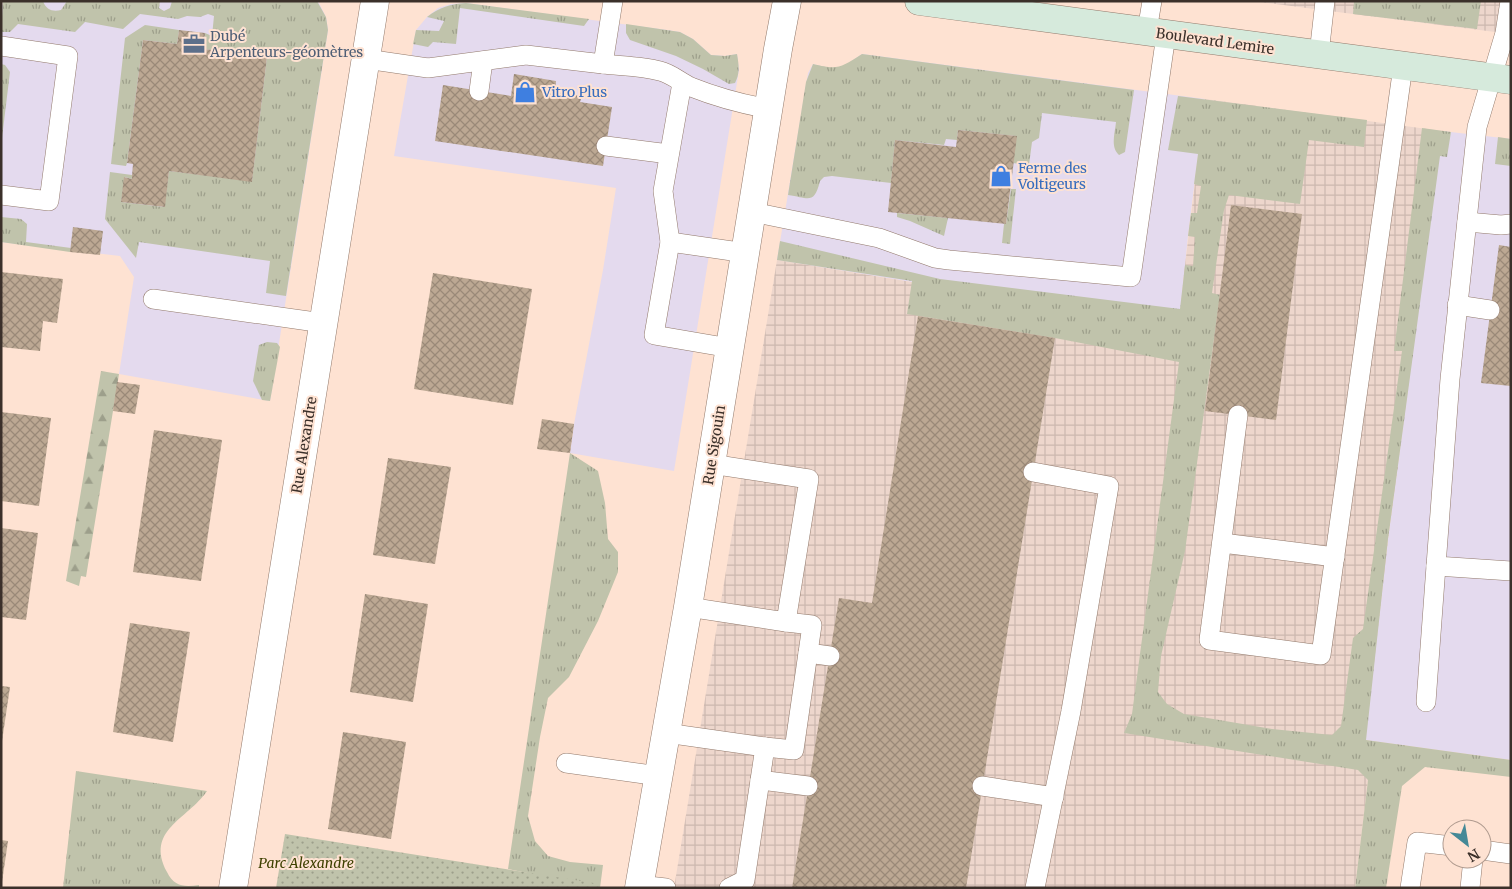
<svg xmlns="http://www.w3.org/2000/svg" width="1512" height="889" font-family="Merriweather,serif">
<style>
.commercial{fill:#e4daee}
.industrial{fill:url(#industrial-grid)}
.grass{fill:url(#grass-tufts)}
.forest{fill:url(#forest-firs)}
.park{fill:url(#park-dots)}
.building{fill:url(#building-cross-hatch)}
.lines{fill:none;stroke-linecap:round;stroke-linejoin:round}
.service-casing{stroke:#92796b;stroke-width:20}
.minor-casing{stroke:#92796b;stroke-width:29}
.secondary-casing{stroke:#92796b;stroke-width:29}
.service{stroke:#fff;stroke-width:19}
.minor{stroke:#fff;stroke-width:28}
.secondary{stroke:#d6eadc;stroke-width:28}
.labels{text-anchor:middle;stroke-width:4;stroke-linejoin:round;paint-order:stroke}
.service-label{font-size:14px;fill:#4e5e75;stroke:#fee2d2;text-anchor:start}
.street-label{font-size:14px;fill:#3b302a;stroke:#fee2d2}
.shop-label{font-size:14px;fill:#366cbe;stroke:#fee2d2;text-anchor:start}
.park-label{font-size:14px;font-style:italic;fill:#3d4000;stroke:#fee2d2}
</style>
<defs>
<pattern id="industrial-grid" width="8" height="8" patternUnits="userSpaceOnUse" patternTransform="scale(1.25)"><rect width="8" height="8" fill="#edd6cc"/><path d="M0 4h8M4 0v8" fill="none" stroke="#ccb8af"/></pattern>
<pattern id="grass-tufts" width="24" height="20" patternUnits="userSpaceOnUse" patternTransform="scale(1.25)"><rect width="24" height="20" fill="#c0c3ab"/><path d="M3 7l-1-3M5 7V3M7 7l1-3M15 17l-1-3M17 17v-4M19 17l1-3" fill="none" stroke="#9d9f8b"/></pattern>
<pattern id="forest-firs" width="22" height="20" patternUnits="userSpaceOnUse" patternTransform="scale(1.25)"><rect width="22" height="20" fill="#c0c3ab"/><path d="M5 1l3.5 6h-7zM16 11l3.5 6h-7z" fill="#9d9f8b"/></pattern>
<pattern id="park-dots" width="8" height="8" patternUnits="userSpaceOnUse" patternTransform="scale(1.25)"><rect width="8" height="8" fill="#c0c3ab"/><path d="M2 2h.1M6 6h.1" fill="none" stroke="#9d9f8b" stroke-width="1.8" stroke-linecap="round"/></pattern>
<pattern id="building-cross-hatch" width="8" height="8" patternUnits="userSpaceOnUse" patternTransform="scale(1.25)"><rect width="8" height="8" fill="#bca893"/><path d="M0 0l8 8M0 8l8-8" fill="none" stroke="#9a8978"/></pattern>
</defs>
<rect width="100%" height="100%" fill="#fee2d2"/>
<g class="commercial">
<polygon points="3,1 317,1 319,3 326,17 328,30 270,401 119,374 134,277 120,256 1,242 1,13"/>
<polygon points="466,3 667,30 680,32 693,39 711,55 725,56 737,54 739,70 674,471 570,453 574,424 603,270 616,188 394,156 416,30 427,17 438,8 451,4"/>
<polygon points="862,54 1205,99 1188,236 1179,326 777,260 808,73 813,64 832,69 843,67"/>
<polygon points="1442,131 1511,139 1511,760 1365,740 1388,539"/>
</g>
<g class="industrial">
<polygon points="1253,1 1511,1 1511,34 1353,14"/>
<polygon points="1205,99 1442,131 1388,539 1364,752 1368,780 1355,888 674,888 777,260 1179,326 1184,274"/>
</g>
<g class="grass">
<path d="M3 1H43C46 10 53 12 61 10L67 1H160L159 8 164 11 170 8 172 1H317L326 17 328 30 286 296 266 293 270 261 139 242 136 258 105 219 110 172 132 175V179L125 177 121 202 164 207 169 171 252 181 267 57 204 49 205 33 212 36 214 16 208 14 200 17 187 16 178 19 140 14 123 29 85 22 75 32 18 24 10 32H1Z"/>
<polygon points="1354,1 1481,1 1477,29 1353,14"/>
<path d="M466 3 589 19 584 26 460 8 456 44 433 42 428 47 413 44 416 30 439 31 444 21 427 17C440 7 450 4 466 3Z"/>
<path d="M626 24 680 32 693 39 711 55 725 56 737 54C739 65 740 74 735 83L729 84 703 69 676 56 630 40 626 33Z"/>
<polygon points="145,25 179,30 177,44 143,40 127,163 126,166 111,164 125,38"/>
<path d="M862 54 1134 90 1125 152 1119 155C1110 147 1115 133 1116 122L1042 113 1039 138 1032 142 1029 165 1013 163 1016 136 958 130 957 140 946 139 944 145 895 140 891 183 832 176 824 177 820 181C814 205 809 198 788 195L806 82 813 64C838 70 840 68 862 54Z"/>
<polygon points="1,64 5,65 10,72 1,146"/>
<polygon points="1178,96 1367,120 1364,147 1309,140 1300,204 1229,195 1224,210 1212,293 1220,295 1185,551 1161,656 1158,692 1167,704 1184,714 1272,729 1332,735 1341,726 1353,638 1363,629 1402,351 1394,351 1422,128 1451,132 1447,157 1440,156 1388,539 1366,740 1511,760 1511,777 1425,767 1402,786 1386,888 1355,888 1368,780 1358,770 1124,733 1132,714 1179,362 1055,338 907,314 912,281 777,260 780,241 940,279 1180,309 1185,265 1193,266 1195,237 1188,236 1191,213 1197,213 1201,186 1194,184 1198,154 1168,150"/>
<polygon points="1498,137 1511,139 1511,166 1495,164"/>
<polygon points="1011,189 1016,189 1010,244 1002,243 1004,224 1006,224"/>
<polygon points="897,213 948,218 944,236 910,221 897,217"/>
<polygon points="1,217 21,219 27,224 26,242 71,248 70,252 1,242"/>
<polygon points="267,342 277,343 280,347 270,401 262,400 253,381 259,345"/>
<polygon points="570,453 598,471 605,503 608,539 618,552 618,572 598,621 569,677 548,698 540,737 528,816 535,841 548,856 570,862 603,865 600,888 508,869"/>
<path d="M76 771 207 791C187 820 145 830 167 872 174 887 185 887 199 885V888H63Z"/>
</g>
<polygon class="forest" points="101,371 119,374 86,577 81,576 79,586 66,581"/>
<polygon class="park" points="285,834 600,884 600,888 276,888"/>
<g class="building">
<polygon points="179,30 205,33 204,49 267,57 252,182 169,171 165,207 121,202 124,177 132,179 132,175 133,164 127,163 143,40 177,44"/>
<polygon points="514,74 556,81 555,92 582,96 580,102 612,107 603,166 435,141 443,85 511,96"/>
<polygon points="958,130 1017,136 1006,224 888,212 895,140 956,147"/>
<polygon points="1231,205 1302,214 1276,420 1205,411"/>
<polygon points="73,227 103,231 100,255 70,252"/>
<polygon points="1499,245 1511,247 1511,386 1481,383"/>
<polygon points="1,272 63,279 57,323 43,321 40,351 1,347"/>
<polygon points="433,273 532,289 513,405 414,389"/>
<polygon points="918,316 1055,338 966,888 792,888 839,598 872,603"/>
<polygon points="117,382 140,385 135,414 113,411"/>
<polygon points="1,412 51,418 39,506 1,501"/>
<polygon points="542,419 574,424 570,453 537,449"/>
<polygon points="154,430 222,440 201,581 133,572"/>
<polygon points="388,458 451,467 435,564 373,555"/>
<polygon points="1,528 38,533 26,620 1,617"/>
<polygon points="365,594 428,604 413,702 350,692"/>
<polygon points="130,623 190,632 173,742 113,732"/>
<polygon points="1,686 10,687 2,741 1,741"/>
<polygon points="343,732 406,742 391,839 328,829"/>
<polygon points="1,840 8,841 2,882 1,882"/>
</g>
<g class="lines">
<g class="service-casing">
<g id="service">
<polyline points="1510,1 1505,33 1477,127 1450,379 1436,566 1511,571"/>
<polyline points="1147,31 1152,1"/>
<polyline points="1,46 68,56 49,201 1,195"/>
<polyline points="1319,54 1325,1"/>
<polyline points="366,59 428,68 526,55 603,64 613,1"/>
<path d="M603 64C621 66 642 66 660 71 672 74 680 82 691 87 716 97 742 104 769 109"/>
<polyline points="682,83 663,191 670,242 654,335 730,348"/>
<polyline points="479,91 483,61"/>
<polyline points="606,146 669,154"/>
<polyline points="752,212 879,238 935,258 949,260 1131,277 1166,35"/>
<polyline points="1467,222 1501,225 1511,224"/>
<polyline points="670,242 746,253"/>
<polyline points="153,299 323,323"/>
<polyline points="1457,305 1490,310"/>
<polyline points="1238,415 1209,640 1321,655 1403,66"/>
<polyline points="1033,472 1109,486 1071,711 1035,888"/>
<polyline points="1222,543 1335,557"/>
<polyline points="688,607 786,622 809,479 711,464"/>
<polyline points="808,653 830,656"/>
<polyline points="1426,702 1436,566"/>
<polyline points="666,733 765,747 745,880 729,888"/>
<polyline points="765,747 794,750 812,625 786,622"/>
<polyline points="566,763 659,776"/>
<polyline points="760,780 808,786"/>
<polyline points="982,786 1054,797"/>
<polyline points="1482,850 1511,854"/>
<polyline points="639,885 666,888"/>
<polyline points="1410,888 1417,842 1452,846"/>
<polyline points="1470,888 1473,859"/>
</g>
</g>
<g class="minor-casing">
<g id="minor">
<polyline points="233,888 375,1"/>
<polyline points="639,888 688,607 778,49 787,1"/>
</g>
</g>
<g class="secondary-casing">
<polyline id="secondary" points="919,1 1511,80"/>
</g>
<use href="#service" class="service"/>
<use href="#minor" class="minor"/>
<use href="#secondary" class="secondary"/>
</g>
<defs>
<g id="office-bare" transform="scale(1.725)"><path d="M-6-3h4V-5.5h4V-3h4V5H-6ZM-1-4.5V-3h2v-1.5ZM-6 0V1H6V0Z" fill="#5c6f8a" stroke="#fee2d2" stroke-width="2.5" paint-order="stroke"/></g>
<g id="shop-bare" transform="scale(1.725)"><path d="M-5-2.5h2.3a2.7 3.5 0 0 1 5.4 0H5L5.5 6h-11ZM-1.5-2.5h3a1.5 2.3 0 0 0-3 0Z" fill="#3f7fe0" stroke="#fee2d2" stroke-width="2.5" paint-order="stroke"/></g>
</defs>
<g fill-rule="evenodd">
<use href="#office-bare" x="194" y="44"/>
<use href="#shop-bare" x="525" y="92"/>
<use href="#shop-bare" x="1001" y="176"/>
</g>
<g class="labels">
<g class="service-label">
<text x="210" y="41">Dubé<tspan x="210" dy="16">Arpenteurs-géomètres</tspan></text>
</g>
<g class="street-label">
<text transform="translate(1215 41) rotate(8)" y="5">Boulevard Lemire</text>
<text transform="translate(304 445) rotate(-81)" y="5">Rue Alexandre</text>
<text transform="translate(714 445) rotate(-81)" y="5">Rue Sigouin</text>
</g>
<g class="shop-label">
<text x="542" y="97">Vitro Plus</text>
<text x="1018" y="173">Ferme des<tspan x="1018" dy="16">Voltigeurs</tspan></text>
</g>
<g class="park-label">
<text x="306" y="868">Parc Alexandre</text>
</g>
</g>
<rect width="1512" height="889" fill="none" stroke="#3b302a" stroke-width="5"/>
<g transform="translate(1467 844) rotate(149)"><circle r="24" fill="#fee2d2" stroke="#b09b8f"/>
<path d="M0-4L9 19L0 12L-9 19Z" fill="#448997"/>
<text y="-8" font-size="14" font-weight="bold" text-anchor="middle" fill="#3b302a">N</text>
</g>
</svg>
